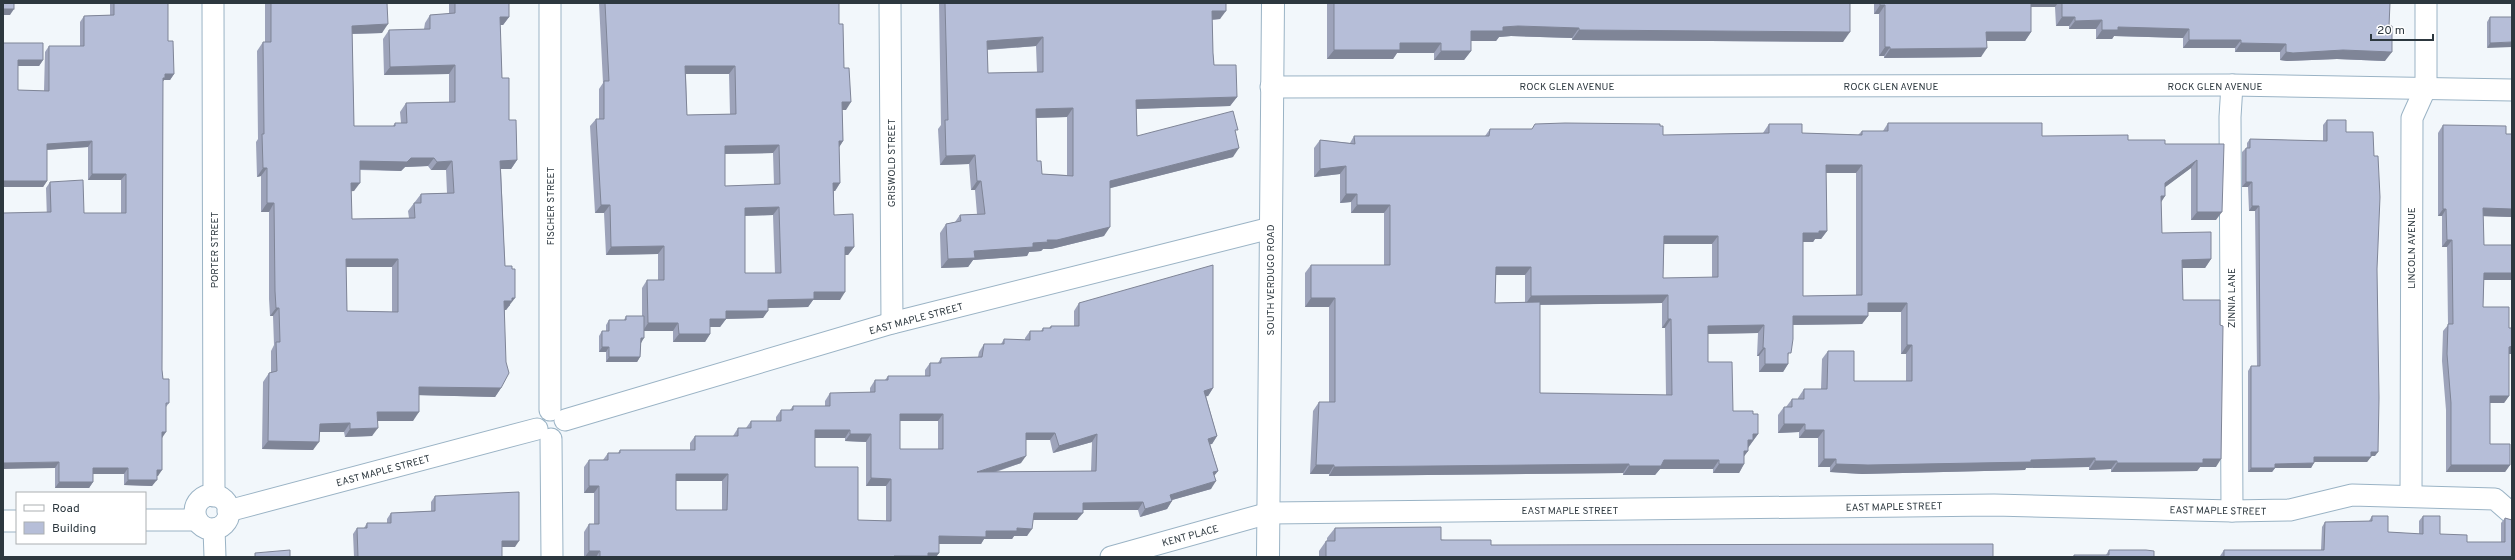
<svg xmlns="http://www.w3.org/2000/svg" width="2515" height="560" font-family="Overpass,sans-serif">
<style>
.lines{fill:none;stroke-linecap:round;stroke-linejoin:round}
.street-casing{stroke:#9ab3c5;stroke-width:23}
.secondary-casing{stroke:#9ab3c5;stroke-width:24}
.street{stroke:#fff;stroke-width:21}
.secondary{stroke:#fff;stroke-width:22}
.wall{fill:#9da3ba;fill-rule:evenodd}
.shaded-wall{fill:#7f8597}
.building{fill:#b6bed8;stroke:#7f8597;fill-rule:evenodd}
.labels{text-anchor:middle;stroke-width:3;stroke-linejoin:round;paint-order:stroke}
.street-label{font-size:10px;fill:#2d383f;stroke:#fff}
</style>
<rect width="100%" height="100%" fill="#f2f7fb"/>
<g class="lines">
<g class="street-casing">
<g id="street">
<polyline points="213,3 214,496"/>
<polyline points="550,3 550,410"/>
<polyline points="890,3 892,323"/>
<polyline points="1271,87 2232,85 2512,90"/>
<polyline points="565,420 892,323 1271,228"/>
<polyline points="551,439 552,557"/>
<circle cx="212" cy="512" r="17"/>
<polyline points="2411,496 2412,118 2426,87 2426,3"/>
<polyline points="228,511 537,429"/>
<polyline points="2232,511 2230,117 2232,85"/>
<polyline points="145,520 196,520"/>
<polyline points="3,521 17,521"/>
<polyline points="214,529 215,557"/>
<polyline points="1111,557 1269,513 1994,505 2232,511 2290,510 2352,495 2495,499 2512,514"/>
</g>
</g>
<g class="secondary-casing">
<polyline id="secondary" points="1268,557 1273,3"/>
</g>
<use href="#street" class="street"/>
<use href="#secondary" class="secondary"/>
</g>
<g class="wall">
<polygon points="110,3 163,3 168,41 174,74 170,80 164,80 163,81 162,370 163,379 169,403 166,407 162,438 158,476 157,476 152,486 124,485 124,474 93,474 93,482 89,488 55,488 55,468 46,188 50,182 84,213 121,213 121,180 88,180 88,147 47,150 47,181 43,187 3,43 43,60 39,66 18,66 18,90 44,91 45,52 49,46 80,46 80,22 84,16 110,15"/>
<path d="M265 3H387L382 33 352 34 354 126H393L395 123H401L400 112 406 103 449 102V74L384 75 383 39 389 30 424 29 425 23 430 15 449 14V3H509V17L503 25H500L502 78 509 120 517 160 511 169H501L505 266 510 306H509L506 310H505L501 388 495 397 419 395 413 421H378L372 436 345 437 344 432H320L313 450 262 449 263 382 269 373H271V351L274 345 273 316H270L269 299V212H261V176L257 177 256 142 258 139 257 51 263 42H265ZM428 166 431 170H446L447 193 421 194 408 211 409 218 352 219 351 191H354L360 170 401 171 405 167ZM346 267H392V312L347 311Z"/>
<path d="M599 3H839V24L844 68 846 110H842L843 141 839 147 840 183 835 191H834V215L854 247 848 255H845L840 300H813L808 307 768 308 763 318 726 319 720 327H710V334L705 342H673V331H644L641 343 640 357 637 362H606V352H599V336L602 331H606V325L609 320H624L626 316H642V288L647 280H658V254L606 255 604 213H595L590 126 596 119H599V89L603 83ZM686 74H729L730 114 687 115ZM773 153 774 185 725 186V154ZM773 215 775 273H745V216Z"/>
<path d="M939 3H1226L1220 19 1212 20 1213 53 1214 65 1237 97 1230 106 1136 109 1137 136 1235 134 1233 157 1110 188 1104 236 1051 249H1043L1041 251 1029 252 1027 256 973 260 968 267 941 268 940 233 946 224 955 222 960 215 977 214 975 190H971L969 164 940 165 938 129 941 125ZM1036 46 1037 72 988 73 987 50ZM1067 117V175L1042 174 1037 161 1036 118Z"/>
<polygon points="1327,3 1850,3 1843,42 1572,40 1572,38 1511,36 1499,37 1496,41 1471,41 1471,51 1464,60 1434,60 1434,53 1397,53 1393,59 1327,59"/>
<polygon points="1874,3 2390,3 2385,61 2337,59 2287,61 2280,60 2280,52 2235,52 2235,48 2183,48 2183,38 2114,36 2112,39 2096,39 2096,29 2069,29 2069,26 2056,26 2055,7 2031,7 2031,32 2025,41 1986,41 1981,57 1884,58 1884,56 1879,56 1879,14 1874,14"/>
<polygon points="2490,17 2512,17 2487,48 2487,22"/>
<polygon points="2327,120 2346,132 2374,156 2377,269 2375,456 2371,456 2367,462 2314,462 2311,468 2275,468 2272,472 2248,472 2248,371 2251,366 2257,366 2255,211 2249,211 2248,187 2242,187 2242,152 2246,148 2247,148 2247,143 2250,139 2323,141 2323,125"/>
<path d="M1888 123 2042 136 2128 140 2165 144H2224L2216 220H2191V168L2165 187V196L2161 201 2162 233 2211 259 2205 268H2182L2183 300 2216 467H2200L2197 471 2111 472V469L2089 470V467L2026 468 2025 470 1862 474 1830 472V467H1818V438H1799V432L1778 433V415L1784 407H1786L1792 399H1798V398L1804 389H1821L1822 359 1828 351 1854 381H1906V354H1901V312H1868V316L1862 324 1793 325 1788 357V364L1783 372H1759V356H1757L1758 333 1708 334V362L1733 411 1753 414 1758 434 1748 448V451L1744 456V464L1739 473H1713V469H1660L1655 475H1623V473L1329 476V474H1310L1313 411 1319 402H1329V307H1305V273L1311 265H1384V213H1351V202L1340 203V174L1314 177V148L1320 140 1350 143 1354 136H1485L1490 129H1531L1660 126 1663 135 1763 133 1769 124 1802 133 1858 135 1862 131H1883ZM1826 173H1856V295L1803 296V242H1813L1815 239H1821L1827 231ZM1664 244H1712V278H1663ZM1496 275H1525V302L1495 303ZM1662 303V328H1665L1666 395 1540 393V305Z"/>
<path d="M2443 125 2506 134H2512V298V280H2484L2483 307 2509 354V396L2504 403H2490V444L2510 465 2505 472H2446V410L2442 361 2443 331 2448 325 2447 247H2442V216H2438V133ZM2483 216 2512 217V245H2484Z"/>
<path d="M1079 303 1213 388 1208 396H1206L1217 436 1212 444H1210L1218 471 1214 476 1211 489 1172 500 1167 509 1140 517 1138 510H1083L1077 520H1033L1027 536H1014L1012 539H984L981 544H939V553L936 557H584V532L589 524H594V493H584V467L589 460H603L608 453H618L620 450H690V443L695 436H733L738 428H746L751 421H776V417L781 410H790L793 406H825V401L830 393H870V388L875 380H885L888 376H925V370L930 363H938L941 358 978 357 979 352 984 344H1001L1004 339 1025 340V338L1030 331H1041L1043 328H1049L1051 326H1074V311ZM900 421H938V449H900ZM815 438H845V441L866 442V486H886V521L858 520 815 467ZM1026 440H1050L1053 453 1092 442 1091 471 996 472 1021 463ZM676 481H722V510H676Z"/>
<polygon points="435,496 515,547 502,547 502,557 354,557 353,534 357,528 364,528 367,523 387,523 387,519 391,513 431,511 431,502"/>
<polygon points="2372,516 2388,532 2419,534 2419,521 2423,516 2440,534 2467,542 2501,542 2501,523 2505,518 2512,557 2220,557 2220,556 2224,550 2321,550 2322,527 2325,522 2369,521"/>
<polygon points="1335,528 1491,545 1993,557 1319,557 1319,551 1326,541 1327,541 1327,538"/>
<polygon points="2109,550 2154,557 2073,557 2074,555 2106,555"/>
</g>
<g class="shaded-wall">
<polygon points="2028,3 2058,3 2055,7 2024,7"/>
<polygon points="1880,5 1885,5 1879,14 1874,14"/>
<polygon points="3,9 14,9 10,15 3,15"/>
<polygon points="1212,11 1226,11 1220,19 1206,20"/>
<polygon points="500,17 509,17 503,25 494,25"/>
<polygon points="2062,17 2075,17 2069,26 2056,26"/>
<polygon points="2102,20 2096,29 2069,29 2075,21"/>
<polygon points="388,24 382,33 346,34 352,26"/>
<polygon points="1518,26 1579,28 1572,38 1511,36 1499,37 1496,41 1464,41 1471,31 1503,27"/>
<polygon points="2118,27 2189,29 2183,38 2114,36 2112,39 2096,39 2102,30"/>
<polygon points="1579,30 1850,32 1843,42 1572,40"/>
<polygon points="1986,32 2031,32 2025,41 1980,41"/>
<polygon points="1043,37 1036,46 980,50 987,41"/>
<polygon points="2189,40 2241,40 2235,48 2183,48"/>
<polygon points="2512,42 2512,47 2487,48 2490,43"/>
<polygon points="1400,43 1441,43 1434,53 1397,53 1393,59 1327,59 1334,50"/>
<polygon points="2241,43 2286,44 2280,52 2235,52"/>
<polygon points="1885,47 1890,47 1884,56 1879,56"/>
<polygon points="1987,48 1981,57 1884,58 1890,49"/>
<polygon points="2343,50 2392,52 2385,61 2337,59 2287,61 2280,60 2286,52"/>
<polygon points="1441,51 1471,51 1464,60 1434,60"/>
<polygon points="18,60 43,60 39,66 13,66"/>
<polygon points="455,65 449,74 384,75 390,67"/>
<polygon points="685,66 735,66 729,74 680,74"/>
<polygon points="165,74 174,74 170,80 164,80 161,84 158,84"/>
<polygon points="1237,97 1230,106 1129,109 1136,100"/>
<polygon points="842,102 851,102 846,110 837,110"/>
<polygon points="1073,108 1067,117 1029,118 1036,109"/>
<polygon points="92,141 88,147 43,150 47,144"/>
<polygon points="839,141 843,141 838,149"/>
<polygon points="779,145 773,153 720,154 725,146"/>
<polygon points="1239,148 1233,157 1103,190 1110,181"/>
<polygon points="975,155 969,164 940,165 946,156"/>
<polygon points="411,158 434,158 428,166 405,167 401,171 354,169 360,161"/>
<polygon points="517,160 511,169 494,169 500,161"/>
<polygon points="2197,160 2191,168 2160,191 2165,183"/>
<polygon points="452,161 446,170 431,170 437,162"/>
<polygon points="1826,165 1862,165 1856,173 1820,173"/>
<polygon points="1346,166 1340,174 1314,177 1320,169"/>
<polygon points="263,168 267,168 261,176 257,177"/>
<polygon points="92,174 126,174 121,180 88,180"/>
<polygon points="3,181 47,181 43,187 3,187"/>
<polygon points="977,181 981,181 975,190 971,190"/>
<polygon points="2246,182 2252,182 2248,187 2242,187"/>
<polygon points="351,183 360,183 354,191 345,192"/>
<polygon points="833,183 840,183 835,191 828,191"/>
<polygon points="1346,194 1357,194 1351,202 1340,203"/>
<polygon points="2161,196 2165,196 2160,204"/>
<polygon points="267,203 274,203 269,212 261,212"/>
<polygon points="601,205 610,205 604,213 595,213"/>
<polygon points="1357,205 1390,205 1384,213 1351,213"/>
<polygon points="2252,206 2259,206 2255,211 2249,211"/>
<polygon points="779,207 773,215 739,216 745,208"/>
<polygon points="2483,208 2512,209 2512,217 2478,216"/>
<polygon points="2443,209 2446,209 2442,216 2438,216"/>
<polygon points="2197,212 2222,212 2216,220 2191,220"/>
<polygon points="1110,227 1104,236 1051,249 1043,249 1041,251 1029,252 1027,256 973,260 968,267 941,268 948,259 974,251 1033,243"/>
<polygon points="1819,231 1827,231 1821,239 1815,239 1813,242 1797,242 1803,233"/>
<polygon points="1664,236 1718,236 1712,244 1658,244"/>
<polygon points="2447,240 2452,240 2447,247 2442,247"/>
<polygon points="664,246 658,254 606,255 611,247"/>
<polygon points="845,247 854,247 848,255 839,255"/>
<polygon points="346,259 398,259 392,267 340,267"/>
<polygon points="2211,259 2205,268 2176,268 2182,260"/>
<polygon points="1496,267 1531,267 1525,275 1490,275"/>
<polygon points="2484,273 2512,273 2512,280 2479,280"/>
<polygon points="814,292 845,292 840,300 813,300 808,307 763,308 768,300"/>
<polygon points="1668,295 1662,303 1525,305 1531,296"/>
<polygon points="512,298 515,298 506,310 499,310 504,301"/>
<polygon points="1311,298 1335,298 1329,307 1305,307"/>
<polygon points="1868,303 1907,303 1901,312 1862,312"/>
<polygon points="276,308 279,308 273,316 270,316"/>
<polygon points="726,311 768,311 763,318 720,319"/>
<polygon points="1793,316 1868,316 1862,324 1787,325"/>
<polygon points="710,319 726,319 720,327 705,327"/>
<polygon points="1668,319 1671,319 1665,328 1662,328"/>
<polygon points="648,323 678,323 673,331 643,331"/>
<polygon points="1764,325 1758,333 1702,334 1708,326"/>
<polygon points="679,334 710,334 705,342 673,342"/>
<polygon points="641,338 644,338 641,343 637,343"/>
<polygon points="1907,345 1912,345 1906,354 1901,354"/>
<polygon points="2512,346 2512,354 2504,354 2509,347"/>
<polygon points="602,347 609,347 606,352 599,352"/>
<polygon points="1763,348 1765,348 1759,356 1757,356"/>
<polygon points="609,357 640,357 637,362 606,362"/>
<polygon points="1765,364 1788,364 1783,372 1759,372"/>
<polygon points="419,387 501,388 495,397 413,395"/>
<polygon points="1213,388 1208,396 1199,398 1204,391"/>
<polygon points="2490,396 2509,396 2504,403 2485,403"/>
<polygon points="377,412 419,412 413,421 371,421"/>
<polygon points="900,414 943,414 938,421 895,421"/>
<polygon points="350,423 344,432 314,432 320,424"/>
<polygon points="1784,424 1805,424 1799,432 1778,433"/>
<polygon points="378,428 372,436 345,437 350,429"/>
<polygon points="815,430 850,430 845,438 810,438"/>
<polygon points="1805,430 1824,430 1818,438 1799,438"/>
<polygon points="162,432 166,432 162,438"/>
<polygon points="1026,433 1055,433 1050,440 1021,440"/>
<polygon points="850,434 871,434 866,442 845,441"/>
<polygon points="1097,434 1092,442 1053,453 1059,446"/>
<polygon points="1753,434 1758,434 1747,449 1742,449"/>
<polygon points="1217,436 1212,444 1203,446 1208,439"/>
<polygon points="268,441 319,442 313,450 262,449"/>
<polygon points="1744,451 1748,451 1742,459"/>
<polygon points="2371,452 2378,452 2375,456 2367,456"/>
<polygon points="1026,456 1021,463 972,479 977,472"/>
<polygon points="2314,457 2371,457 2367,462 2311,462"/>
<polygon points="2095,458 2089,467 2026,468 2025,470 1862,474 1830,472 1836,464"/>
<polygon points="1824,459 1836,459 1830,467 1818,467"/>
<polygon points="2203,459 2221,459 2216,467 2200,467 2197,471 2111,472 2117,463"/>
<polygon points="1664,460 1719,460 1713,469 1660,469 1655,475 1623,475 1629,466"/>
<polygon points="2095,461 2117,461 2111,469 2089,470"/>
<polygon points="59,462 55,468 3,469 3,463"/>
<polygon points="2314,463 2311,468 2275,468 2272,472 2248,472 2251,468 2275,464"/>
<polygon points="1629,464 1623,473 1329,476 1334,467"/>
<polygon points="1719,464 1744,464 1739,473 1713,473"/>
<polygon points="1316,465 1334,465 1329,474 1310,474"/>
<polygon points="2451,465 2510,465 2505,472 2446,472"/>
<polygon points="93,468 128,468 124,474 89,474"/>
<polygon points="157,470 162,470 158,476 152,476"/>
<polygon points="1218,471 1212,478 1213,472"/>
<polygon points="676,474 728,474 722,481 671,481"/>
<polygon points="871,478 891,479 886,486 866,486"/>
<polygon points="128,480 157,480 152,486 124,485"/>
<polygon points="1216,481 1211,489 1165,502 1170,495"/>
<polygon points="59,482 93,482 89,488 55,488"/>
<polygon points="589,486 599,486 594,493 584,493"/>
<polygon points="1172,501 1167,509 1140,517 1145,509"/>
<polygon points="1143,502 1138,510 1077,510 1083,503"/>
<polygon points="1034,513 1083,513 1077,520 1029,520"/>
<polygon points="1017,528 1032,529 1027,536 1014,536 1012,539 984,539 981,544 934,544 939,536"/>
<polygon points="502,541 519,541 515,547 499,547"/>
<polygon points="589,551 600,551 596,557 585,557"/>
<polygon points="928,553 939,553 936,557 893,557 894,556"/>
</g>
<g class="building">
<rect x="3" y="3" width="11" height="6"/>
<polygon points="114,3 168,3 168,41 173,41 174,74 165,74 165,78 163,78 162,370 163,379 169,379 169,403 166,403 166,432 162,432 162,470 157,470 157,480 128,480 128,468 93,468 93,482 59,482 59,462 3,463 3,213 51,212 50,182 83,180 84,213 126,213 126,174 92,174 92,141 47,144 47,181 3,181 3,43 43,43 43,60 18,60 18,90 49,91 49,46 84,46 84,16 114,15"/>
<path d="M271 3H387L388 24 352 26 354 126H395V123H407L406 103 455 102V65L390 67 389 30 430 29V15L455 13V3H509V17H500L502 78H509V120H516L517 160 500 161 505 266H512V269H515V298H512V301H504L506 362 509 373 501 388 419 387V412H377L378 428 350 429V423L320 424 319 442 268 441 269 373 277 371 276 342H280L279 308H276L275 291 274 203H267V168H263L262 134H264L263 42H271ZM411 158H434L437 162 452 161 454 193 421 194V203H414L415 218 352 219 351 183H360V161L407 162ZM346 259H398V312L347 311Z"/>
<path d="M605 3H839V24H843L844 68H849L851 102H842L843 141H839L840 183H833L834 215 853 214 854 247H845V292H814V299L768 300V311H726V319H710V334H679L678 323H648L647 280H664V246L611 247 610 205H601L596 119H604V81H609ZM685 66H735L736 114 687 115ZM779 145 780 184 725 186V146ZM779 207 781 273H745V208Z"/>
<path d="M945 3H1226V11H1212L1213 53 1214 65H1236L1237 97 1136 100 1137 136 1233 111 1238 130H1235L1239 148 1110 181V227L1057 240H1047L1048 242 1033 243V247L974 251 975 258 948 259 946 224 961 221 960 215 985 214 981 181H977L975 155 946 156 945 120H948ZM1043 37V72L988 73 987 41ZM1073 108V176L1042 174 1041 161H1037L1036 109Z"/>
<polygon points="1334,3 1850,3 1850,32 1579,30 1579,28 1518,26 1503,27 1503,31 1471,31 1471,51 1441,51 1441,43 1400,43 1400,50 1334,50"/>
<polygon points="1880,3 2031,3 2031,32 1986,32 1987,48 1890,49 1890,47 1885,47 1885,5 1880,5"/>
<polygon points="2062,3 2390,3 2389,26 2392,26 2392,52 2343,50 2293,53 2286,52 2286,44 2241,43 2241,40 2189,40 2189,29 2118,27 2118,30 2102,30 2102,20 2075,21 2075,17 2062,17"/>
<polygon points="2490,17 2512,17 2512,42 2490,43"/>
<polygon points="2327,120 2346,120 2346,132 2373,132 2374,156 2378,156 2380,197 2377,269 2379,398 2378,452 2371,452 2371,457 2314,457 2314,463 2275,464 2275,468 2251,468 2251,366 2260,366 2259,206 2252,206 2252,182 2246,182 2246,148 2250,148 2250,139 2327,141"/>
<path d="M1565 123 1660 124V126H1663V135L1769 133V124H1802V133L1862 135V131H1888V123H2042V136L2128 135V140H2165V144H2224L2222 212H2197V160L2165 183V196H2161L2162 233 2211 232V259L2182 260 2183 300H2220V325L2223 326 2221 459H2203V463H2117V461H2095V458L2031 460V462L1868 465 1836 464V459H1824V430H1805V424H1784V407H1792V399H1804V389H1827L1828 351H1854V381H1912V345H1907V303H1868V316H1793V339L1791 353H1788V364H1765V348H1763L1764 325 1708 326V362H1732L1733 411H1753V414H1758V434H1753V440H1748V451H1744V464H1719V460H1664L1661 466H1629V464L1334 467V465H1316L1319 402H1335V298H1311V265H1390V205H1357V194H1346V166L1320 169V140L1355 144 1354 136H1489L1490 129H1532L1535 124ZM1826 165H1862V295L1803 296V233H1819V231H1827ZM1664 236H1718V277L1663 278ZM1496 267H1531V296L1668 295V319H1671L1672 395 1540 393V302L1495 303Z"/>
<polygon points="2443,125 2506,126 2506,134 2512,134 2512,209 2483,208 2484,245 2512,245 2512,273 2484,273 2483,307 2509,307 2509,328 2512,328 2512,346 2509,347 2509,396 2490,396 2490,444 2510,444 2510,465 2451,465 2451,403 2447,354 2448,324 2453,324 2452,240 2447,240 2446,209 2443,209"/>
<path d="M1213 265V388L1204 391 1217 436 1208 439 1218 471 1213 472 1216 481 1170 495 1172 501 1145 509 1143 502 1083 503V513H1034L1032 529 1017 528V531H986V537L939 536V553H928V556H894V557H600V551H589V524H599V486H589V460H608V453H620V450H695V436H738V428H751V421H781V410H793V406H830V393L875 392V380H888V376H930V363H941V358L982 357 984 344H1004V339L1030 340V331H1043V328H1051V326H1079V303ZM900 414H943V449H900ZM815 430H850V434H871V478L891 479V521L858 520V467H815ZM1026 433H1055L1059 446 1097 434 1096 471 977 472 1026 456ZM676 474H728L727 510H676Z"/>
<polygon points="626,316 644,316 644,338 641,338 640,357 609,357 609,347 602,347 602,331 609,331 609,320 626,320"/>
<polygon points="519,492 519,541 502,541 502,557 358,557 357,528 367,528 367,523 391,523 391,513 435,511 435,496"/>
<polygon points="2372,516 2388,516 2388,532 2423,534 2423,516 2440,516 2440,534 2467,535 2467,542 2505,542 2505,518 2512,520 2512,557 2224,557 2224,550 2324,550 2325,522 2372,521"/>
<polygon points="1441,527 1441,540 1491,540 1491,545 1993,544 1993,557 1326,557 1326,541 1335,541 1335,528"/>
<polygon points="290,550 290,557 255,557 255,553"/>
<polygon points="2109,550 2146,550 2154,551 2154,557 2074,557 2074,555 2109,555"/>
</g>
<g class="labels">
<g class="street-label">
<text x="1567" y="90">ROCK GLEN AVENUE</text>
<text x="1891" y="90">ROCK GLEN AVENUE</text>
<text x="2215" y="90">ROCK GLEN AVENUE</text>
<text transform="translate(891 163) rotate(-90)" y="4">GRISWOLD STREET</text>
<text transform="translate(550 206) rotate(-90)" y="4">FISCHER STREET</text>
<text transform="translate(2411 248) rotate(-90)" y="4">LINCOLN AVENUE</text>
<text transform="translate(214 250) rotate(-90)" y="4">PORTER STREET</text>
<text transform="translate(1270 280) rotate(-90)" y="4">SOUTH VERDUGO ROAD</text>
<text transform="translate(2231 298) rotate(-90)" y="4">ZINNIA LANE</text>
<text transform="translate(916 318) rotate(-15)" y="4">EAST MAPLE STREET</text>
<text transform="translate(383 470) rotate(-15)" y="4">EAST MAPLE STREET</text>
<text transform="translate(1894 506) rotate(-1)" y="4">EAST MAPLE STREET</text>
<text x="1570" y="514">EAST MAPLE STREET</text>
<text transform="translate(2218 510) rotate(1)" y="4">EAST MAPLE STREET</text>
<text transform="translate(1190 535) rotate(-15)" y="4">KENT PLACE</text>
</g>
</g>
<rect width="2515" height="560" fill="none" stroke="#2d383f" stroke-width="8"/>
<rect x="16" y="492" width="130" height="52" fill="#ffffff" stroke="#abafb2"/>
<rect x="24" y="505" width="20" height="6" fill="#ffffff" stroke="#abafb2"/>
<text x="52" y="512" font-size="12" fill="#2d383f">Road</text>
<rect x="24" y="522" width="20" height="12" fill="#b6bed8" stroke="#abafb2"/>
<text x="52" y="532" font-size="12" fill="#2d383f">Building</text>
<path d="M2371 34v6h62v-6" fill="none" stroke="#2d383f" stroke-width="2"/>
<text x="2377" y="34" font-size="12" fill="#2d383f" stroke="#ffffff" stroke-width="3" paint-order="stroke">20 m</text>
</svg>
